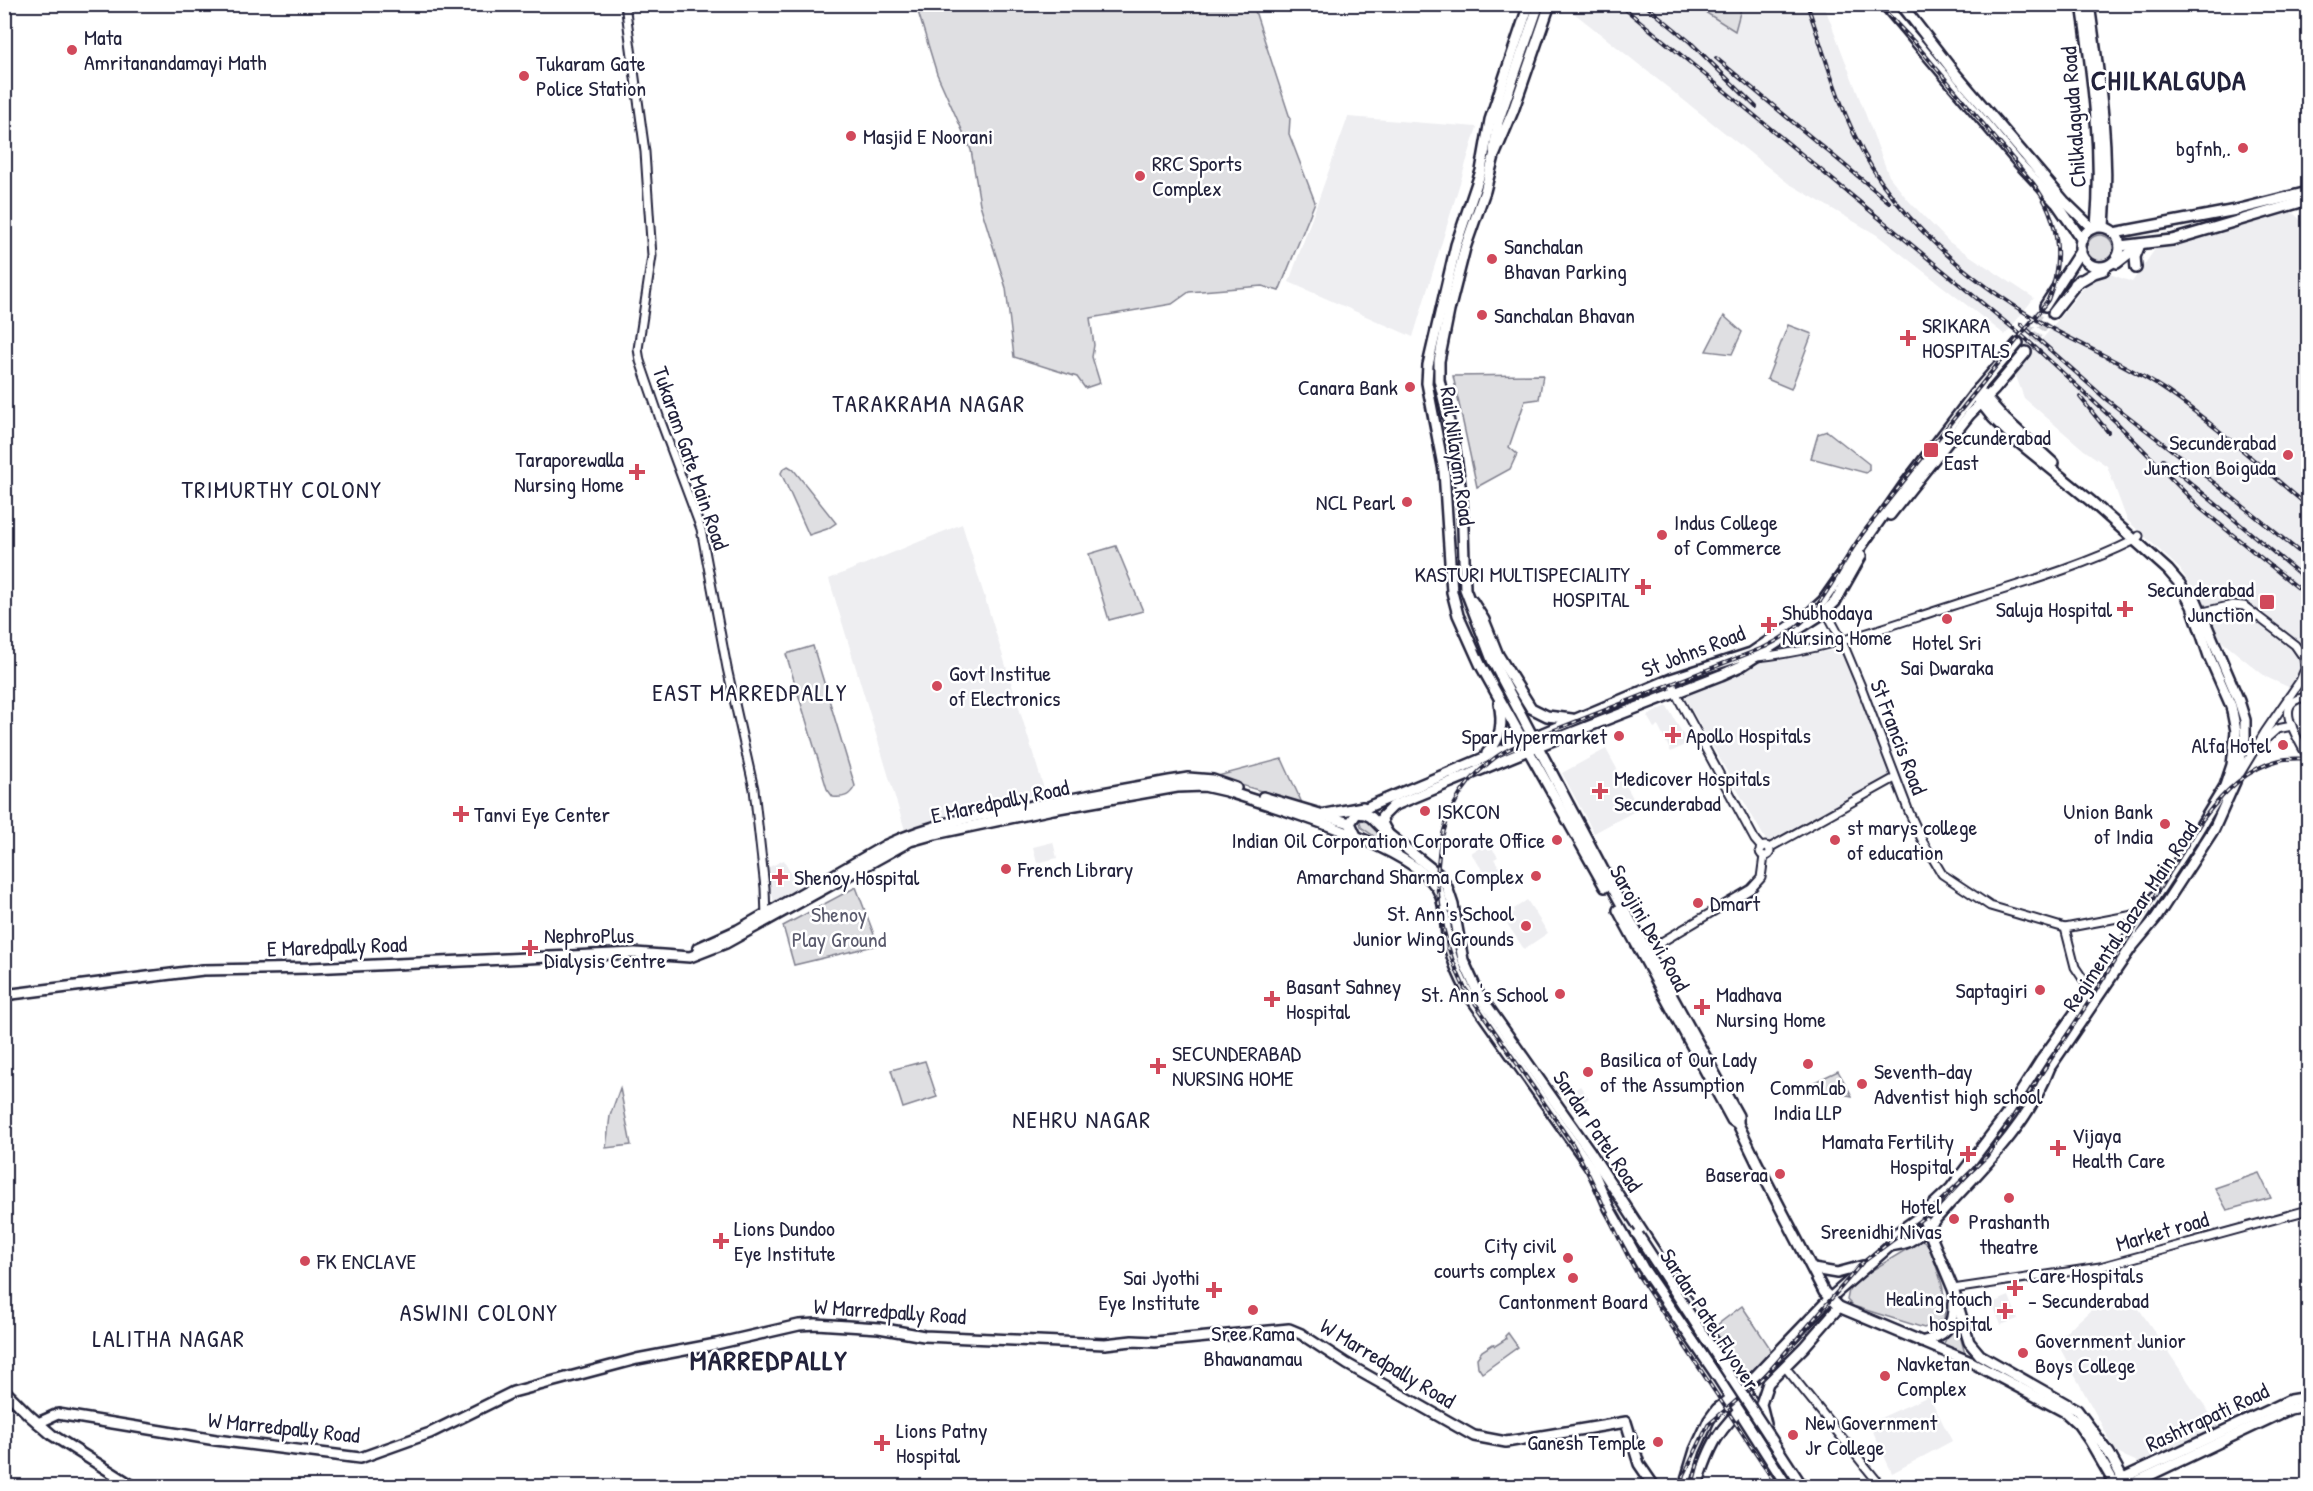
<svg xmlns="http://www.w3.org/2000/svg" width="2313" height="1491" font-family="'Patrick Hand',sans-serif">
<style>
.built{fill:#eeeef1}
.green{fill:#dfdfe2;stroke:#80808e;stroke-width:1.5}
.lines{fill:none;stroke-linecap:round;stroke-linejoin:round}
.major-tunnel{stroke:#d3d3d8;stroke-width:9;stroke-dasharray:9 4.5;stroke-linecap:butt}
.minor-casing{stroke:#22223b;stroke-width:11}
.major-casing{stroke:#22223b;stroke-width:14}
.minor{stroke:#fff;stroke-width:7}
.major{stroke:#fff;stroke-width:9}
.rail-casing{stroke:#22223b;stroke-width:4}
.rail{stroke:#fff;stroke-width:1.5;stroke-dasharray:4.5;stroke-linecap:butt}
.major-bridge-casing{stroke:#22223b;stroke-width:14;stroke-linecap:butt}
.major-bridge{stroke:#fff;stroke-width:9}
.poi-dot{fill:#d1495b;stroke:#fff;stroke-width:2}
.labels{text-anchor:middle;stroke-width:5;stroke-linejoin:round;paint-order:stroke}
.poi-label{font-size:22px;fill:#22223b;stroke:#fff;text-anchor:start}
.street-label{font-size:22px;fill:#22223b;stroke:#fff}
.park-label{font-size:22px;fill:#5b5b6d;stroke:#fff}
.neighbourhood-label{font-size:24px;letter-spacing:1.5px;fill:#22223b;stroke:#fff}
.district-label{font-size:28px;font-weight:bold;letter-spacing:1.5px;fill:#22223b;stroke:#fff}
</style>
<rect width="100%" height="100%" fill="#fff"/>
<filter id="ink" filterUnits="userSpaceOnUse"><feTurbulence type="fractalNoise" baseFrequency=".0167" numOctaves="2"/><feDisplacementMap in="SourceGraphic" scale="12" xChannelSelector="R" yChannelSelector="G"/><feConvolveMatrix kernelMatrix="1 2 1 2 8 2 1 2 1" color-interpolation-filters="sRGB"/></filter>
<g filter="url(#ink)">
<g class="built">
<polygon points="1564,5 1694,5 1735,30 1742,5 1824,5 1889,176 1908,200 1949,242 2034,298 2005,335 1877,235 1788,183"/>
<polygon points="1348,117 1477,127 1413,337 1289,282"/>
<polygon points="2291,211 2308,227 2308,692 2302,693 2266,677 2220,640 2211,618 2180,569 2127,520 2107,466 2084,450 2024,398 2015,373 2090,280 2107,273 2132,282 2158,245"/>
<polygon points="962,524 1045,792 905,830 829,579"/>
<polygon points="1842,649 1891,775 1767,842 1684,696 1753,663"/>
<polygon points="1667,706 1688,743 1671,752 1658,726 1654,728 1647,716"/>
<polygon points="1606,749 1639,809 1594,833 1562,773"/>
<polygon points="1053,842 1057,858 1037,863 1033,847"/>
<polygon points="1485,844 1489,850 1492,848 1498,857 1494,859 1501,870 1491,876 1489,872 1485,874 1471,853"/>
<polygon points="784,860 799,889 774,902 765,869"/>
<polygon points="1527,900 1548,933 1524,949 1504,919 1515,912 1514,909"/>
<polygon points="1580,1086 1589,1098 1572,1110 1564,1098"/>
<polygon points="2009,1296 2018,1319 2001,1325 1992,1303"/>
<polygon points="2101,1301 2137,1306 2219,1427 2140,1463 2117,1453 2056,1341"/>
<polygon points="1929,1396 1952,1441 1892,1473 1869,1423"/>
</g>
<g class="green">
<polygon points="916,5 1253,5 1290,118 1289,134 1315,202 1279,291 1262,286 1189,292 1172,304 1090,318 1094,345 1092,357 1100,383 1085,388 1077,377 1014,357 1006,288 980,204 971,150 937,74"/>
<polygon points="1694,5 1742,5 1735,31"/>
<circle cx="2100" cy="248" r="13"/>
<polygon points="1724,316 1742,332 1732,354 1706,351"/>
<polygon points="1788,325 1812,334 1791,389 1767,379"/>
<polygon points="1543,375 1539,399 1525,401 1509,447 1517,454 1510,469 1477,487 1453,376"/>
<polygon points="1827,431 1869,464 1869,470 1866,473 1811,458 1818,434"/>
<polygon points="788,466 793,469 836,523 827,529 809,535 781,473 783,469"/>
<polygon points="1116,546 1143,611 1109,620 1089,554"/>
<path d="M813 646 855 786C850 796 844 798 833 797L827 789 786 654Z"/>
<polygon points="1282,759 1302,803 1214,777"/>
<polygon points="1365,818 1389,838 1384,843 1361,827 1360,821"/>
<polygon points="856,887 878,945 794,965 783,926"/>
<polygon points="925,1061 937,1097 903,1108 891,1070"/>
<polygon points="1838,1071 1852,1096 1804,1087"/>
<polygon points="620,1088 631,1145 606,1148 610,1116"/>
<polygon points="2259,1173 2271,1198 2227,1210 2215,1188"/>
<path d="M1922 1240 1928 1244C1937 1270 1948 1291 1944 1319L1924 1328 1853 1306 1847 1300 1849 1290 1864 1275Z"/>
<polygon points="1742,1306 1774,1354 1745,1376 1713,1328"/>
<polygon points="1956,1320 1965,1354 1942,1347"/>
<polygon points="1508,1333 1518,1347 1482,1373 1478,1367 1477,1358 1482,1351 1493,1344 1495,1346 1506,1339 1505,1336"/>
</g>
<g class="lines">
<g class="major-tunnel">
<polyline points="2018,343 2045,306"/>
<polyline points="2026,352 2053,313"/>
</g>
<g class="minor-casing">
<g id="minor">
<polyline points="625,4 645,152 652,256 638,349 640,361 661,422 701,529 727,668 754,789 765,888 766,918"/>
<polyline points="1826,611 1842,641 1860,684 1909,812 1923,842 1942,874 1990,906 2065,928 2144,913"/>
<polyline points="2199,613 2233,605 2244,606 2295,645 2304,658 2305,669 2300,681 2265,732 2238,777"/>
<path d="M1757 657C1823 651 1888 626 1951 606 2013 586 2077 569 2135 540L2139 536"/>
<polyline points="1671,679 1675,692 1755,840 1762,848"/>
<path d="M2308 697C2269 700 2299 739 2308 758"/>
<polyline points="2261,743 2277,729 2292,726"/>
<circle cx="1765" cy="851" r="5"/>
<polyline points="1769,848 1895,778"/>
<polyline points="2065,928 2075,967 2091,991"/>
<polyline points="1643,953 1751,889 1761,878 1764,856"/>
<polyline points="1953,1289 2100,1267 2308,1210"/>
<polyline points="1785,1367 1881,1486"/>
</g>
</g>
<g class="major-casing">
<g id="major">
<polyline points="1529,4 1490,120 1481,171 1456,245 1428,365 1427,383 1444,471 1452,592 1458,615 1480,664 1605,887"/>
<polyline points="1884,4 2017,161 2057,204 2082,240"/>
<polyline points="1901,4 1953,71 2064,201 2092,228"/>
<path d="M2082 4C2093 79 2103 152 2096 227"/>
<path d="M2089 4C2100 81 2110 150 2104 227"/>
<polyline points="1549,7 1513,111 1494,156 1485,191 1465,248 1449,311 1439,361 1439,380 1454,443 1462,499 1465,589 1492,660 1618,898 1738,1116 1738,1124 1756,1161 1824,1292 1839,1307 1973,1363 2065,1412 2078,1424 2090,1441 2116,1486"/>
<polyline points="1494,151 1498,122 1539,4"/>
<circle cx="2100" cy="247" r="20"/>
<polyline points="2114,233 2236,210 2308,192"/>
<polyline points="2120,246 2172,240 2308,200"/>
<polyline points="2117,263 2141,244"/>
<polyline points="2136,268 2135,257 2139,247"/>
<polyline points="2075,284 2094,273 2104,270"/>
<polyline points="2045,306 2081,250"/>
<polyline points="2053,313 2079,280"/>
<polyline points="1978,389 2005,419 2053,463"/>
<polyline points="1890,515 1970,414 1994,390 2026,352"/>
<polyline points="1472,601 1484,620 1498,655 1531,708 1547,716 1572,719"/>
<path d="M1487 753C1502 739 1503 722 1499 703"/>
<polyline points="1263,797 1350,823"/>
<polyline points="1357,813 1365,814 1371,817 1388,834 1438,874 1447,887 1453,905 1463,960 1478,993 1589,1150 1747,1393"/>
<polyline points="1326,814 1363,807"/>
<polyline points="1388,834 1383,825 1382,817 1393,806 1538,746 1721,675 1741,666 1822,614 1835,602 1861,556"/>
<polyline points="1356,836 1350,823 1357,813 1370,806 1671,679 1751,653 1811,612 1823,601 1905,484 1974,394 2018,343"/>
<polyline points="1618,910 1732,1120 1738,1124"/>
<path d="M698 948 738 930 886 845C935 822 985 814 1038 805 1088 796 1138 786 1188 778L1213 780 1236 788"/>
<path d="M4 995 203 970 310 968 635 953 690 957 726 943 910 841 935 834 1053 809 1177 787 1204 786 1226 791C1273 807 1422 848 1440 894 1445 907 1445 921 1447 934 1450 957 1460 979 1471 998L1593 1171 1609 1208 1643 1268 1719 1379 1787 1486"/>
<polyline points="1925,1222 1953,1289 1969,1342 1980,1355 2077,1410 2109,1453 2127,1486"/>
<path d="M1890 1246C1895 1245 1903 1244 1908 1242 1925 1233 1939 1215 1952 1201 1991 1160 2030 1120 2050 1067L2131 948 2156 918 2214 829 2235 782 2245 738V720L2239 701 2195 598"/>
<polyline points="1813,1269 1837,1273 1863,1266"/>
<path d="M1921 1342C1945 1336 1954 1328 1953 1303"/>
<polyline points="4,1390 29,1415 52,1435 133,1486"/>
<polyline points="38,1423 58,1414 216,1440 360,1458 430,1433 513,1392 637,1359 716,1344 799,1325 816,1324 879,1328 924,1336 1105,1344 1132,1341 1155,1342 1289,1329 1301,1334 1347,1364 1474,1436 1506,1442 1626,1422 1639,1464 1654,1486"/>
<polyline points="1766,1424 1761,1404 1768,1383 1804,1347 1839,1307"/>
<polyline points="1684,1486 1695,1450 1709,1420 1717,1409 1744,1388 1830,1298 1890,1246 1897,1233 1921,1216 1951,1188 2007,1114 2042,1059 2120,950 2191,842 2225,786 2232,765 2236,731 2231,706 2209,656 2192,606 2180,584 2168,570 2092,502 2017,441 1993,418 1974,394"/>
<path d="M1697 1486C1710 1445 1718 1429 1751 1400"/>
<polyline points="2106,1486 2290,1400 2308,1397"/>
<polyline points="2127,1486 2290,1409 2308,1405"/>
</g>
</g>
<use href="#minor" class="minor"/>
<use href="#major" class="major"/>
<g class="rail-casing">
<g id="rail">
<polyline points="1619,4 2026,339 2116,422 2201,509 2308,596"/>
<polyline points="1644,4 1690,42 1756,107"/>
<path d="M1807 4C1828 64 1845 131 1882 183 1926 244 1984 290 2049 327 2089 349 2130 366 2168 392 2217 426 2262 468 2308 506"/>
<polyline points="1716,58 1889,202"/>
<polyline points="2021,324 2107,400 2217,485 2308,559"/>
<polyline points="2080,397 2108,432"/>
<polyline points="2163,460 2308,581"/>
<path d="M1682 1486 1684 1475 1708 1425 1766 1375 1862 1263 1923 1218 1987 1156 2090 1000 2203 819C2223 793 2247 768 2280 760 2289 758 2299 759 2308 758"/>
<polyline points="1692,1486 1699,1459"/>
<path d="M1777 1486 1638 1275C1614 1233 1597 1187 1573 1145L1464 987C1429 915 1420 816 1491 761 1506 748 1526 742 1544 734L1765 647C1828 616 1830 574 1869 525 1928 449 1990 376 2048 300 2064 260 2059 217 2033 183L1915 43 1878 4"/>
</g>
</g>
<use href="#rail" class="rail"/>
<g class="major-bridge-casing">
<polyline id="major-bridge" points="1638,1235 1802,1486"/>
</g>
<use href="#major-bridge" class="major-bridge"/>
</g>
</g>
<g class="poi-dot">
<circle cx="72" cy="50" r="6"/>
<circle cx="524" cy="76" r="6"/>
<circle cx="851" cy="136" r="6"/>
<circle cx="2243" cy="148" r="6"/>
<circle cx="1140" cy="176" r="6"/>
<circle cx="1492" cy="259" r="6"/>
<circle cx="1482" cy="315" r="6"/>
<path d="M1905 329h6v6h6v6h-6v6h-6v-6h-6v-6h6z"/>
<circle cx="1410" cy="387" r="6"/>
<rect x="1923" y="442" width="16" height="16" rx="3"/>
<circle cx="2288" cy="455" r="6"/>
<path d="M634 463h6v6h6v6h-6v6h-6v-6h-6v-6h6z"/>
<circle cx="1407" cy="502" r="6"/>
<circle cx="1662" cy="535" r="6"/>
<path d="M1640 578h6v6h6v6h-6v6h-6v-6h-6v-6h6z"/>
<rect x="2259" y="594" width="16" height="16" rx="3"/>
<path d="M2122 600h6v6h6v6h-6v6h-6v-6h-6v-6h6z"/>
<circle cx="1947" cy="619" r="6"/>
<path d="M1766 616h6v6h6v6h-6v6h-6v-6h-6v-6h6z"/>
<circle cx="937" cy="686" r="6"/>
<path d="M1670 726h6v6h6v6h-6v6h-6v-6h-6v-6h6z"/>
<circle cx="1619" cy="736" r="6"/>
<circle cx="2283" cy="745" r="6"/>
<path d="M1597 782h6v6h6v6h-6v6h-6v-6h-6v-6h6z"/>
<circle cx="1425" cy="811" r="6"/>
<path d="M458 805h6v6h6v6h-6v6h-6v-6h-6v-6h6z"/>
<circle cx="2165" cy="824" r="6"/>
<circle cx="1557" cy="840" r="6"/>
<circle cx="1835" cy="840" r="6"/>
<circle cx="1006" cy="869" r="6"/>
<circle cx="1536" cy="876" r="6"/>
<path d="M777 868h6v6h6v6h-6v6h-6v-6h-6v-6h6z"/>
<circle cx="1698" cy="903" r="6"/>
<circle cx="1526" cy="926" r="6"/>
<path d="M527 939h6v6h6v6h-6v6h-6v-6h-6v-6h6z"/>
<circle cx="2040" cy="990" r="6"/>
<circle cx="1560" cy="994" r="6"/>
<path d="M1269 990h6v6h6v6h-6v6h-6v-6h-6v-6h6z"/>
<path d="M1699 998h6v6h6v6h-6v6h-6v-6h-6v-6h6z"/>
<circle cx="1808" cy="1064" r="6"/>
<path d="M1155 1057h6v6h6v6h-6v6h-6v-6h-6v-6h6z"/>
<circle cx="1588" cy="1072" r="6"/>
<circle cx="1862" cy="1084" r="6"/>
<path d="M2055 1139h6v6h6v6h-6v6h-6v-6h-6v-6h6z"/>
<path d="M1965 1145h6v6h6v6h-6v6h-6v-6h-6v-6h6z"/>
<circle cx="1780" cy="1174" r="6"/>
<circle cx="2009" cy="1198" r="6"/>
<circle cx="1954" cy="1219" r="6"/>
<path d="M718 1232h6v6h6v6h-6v6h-6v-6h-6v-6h6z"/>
<circle cx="1568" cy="1258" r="6"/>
<circle cx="305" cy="1261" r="6"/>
<circle cx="1573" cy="1278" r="6"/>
<path d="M2012 1279h6v6h6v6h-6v6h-6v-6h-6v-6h6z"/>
<path d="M1211 1281h6v6h6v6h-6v6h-6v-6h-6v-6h6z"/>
<circle cx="1253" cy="1310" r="6"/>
<path d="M2002 1302h6v6h6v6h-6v6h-6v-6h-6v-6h6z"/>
<circle cx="2023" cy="1353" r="6"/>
<circle cx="1885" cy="1376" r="6"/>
<circle cx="1793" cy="1435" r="6"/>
<circle cx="1658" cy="1442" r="6"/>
<path d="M879 1434h6v6h6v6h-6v6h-6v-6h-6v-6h6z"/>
</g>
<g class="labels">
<g class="poi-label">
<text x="84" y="45">Mata<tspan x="84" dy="25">Amritanandamayi Math</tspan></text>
<text x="536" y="71">Tukaram Gate<tspan x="536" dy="25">Police Station</tspan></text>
<text x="863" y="144">Masjid E Noorani</text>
<text x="2231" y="156" text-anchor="end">bgfnh,.</text>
<text x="1152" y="171">RRC Sports<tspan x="1152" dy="25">Complex</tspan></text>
<text x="1504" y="254">Sanchalan<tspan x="1504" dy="25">Bhavan Parking</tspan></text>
<text x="1494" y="323">Sanchalan Bhavan</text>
<text x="1922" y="333">SRIKARA<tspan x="1922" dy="25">HOSPITALS</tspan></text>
<text x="1398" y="395" text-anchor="end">Canara Bank</text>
<text x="1944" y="445">Secunderabad<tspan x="1944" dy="25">East</tspan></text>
<text x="2276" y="450" text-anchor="end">Secunderabad<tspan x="2276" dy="25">Junction Boiguda</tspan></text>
<text x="624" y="467" text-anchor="end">Taraporewalla<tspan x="624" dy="25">Nursing Home</tspan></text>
<text x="1395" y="510" text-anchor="end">NCL Pearl</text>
<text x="1674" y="530">Indus College<tspan x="1674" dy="25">of Commerce</tspan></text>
<text x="1630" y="582" text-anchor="end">KASTURI MULTISPECIALITY<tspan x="1630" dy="25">HOSPITAL</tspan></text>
<text x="2254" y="597" text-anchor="end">Secunderabad<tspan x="2254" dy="25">Junction</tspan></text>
<text x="2112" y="617" text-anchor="end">Saluja Hospital</text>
<text x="1782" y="620">Shubhodaya<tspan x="1782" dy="25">Nursing Home</tspan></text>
<text x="1947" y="650" text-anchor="middle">Hotel Sri<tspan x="1947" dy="25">Sai Dwaraka</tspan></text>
<text x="949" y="681">Govt Institue<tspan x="949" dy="25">of Electronics</tspan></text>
<text x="1686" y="743">Apollo Hospitals</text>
<text x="1607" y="744" text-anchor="end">Spar Hypermarket</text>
<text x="2271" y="753" text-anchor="end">Alfa Hotel</text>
<text x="1614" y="786">Medicover Hospitals<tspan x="1614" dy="25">Secunderabad</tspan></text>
<text x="1437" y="819">ISKCON</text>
<text x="2153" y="819" text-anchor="end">Union Bank<tspan x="2153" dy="25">of India</tspan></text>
<text x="474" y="822">Tanvi Eye Center</text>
<text x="1847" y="835">st marys college<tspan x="1847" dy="25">of education</tspan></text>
<text x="1545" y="848" text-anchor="end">Indian Oil Corporation Corporate Office</text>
<text x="1018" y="877">French Library</text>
<text x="1524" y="884" text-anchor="end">Amarchand Sharma Complex</text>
<text x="794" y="885">Shenoy Hospital</text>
<text x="1710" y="911">Dmart</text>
<text x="1514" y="921" text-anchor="end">St. Ann's School<tspan x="1514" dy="25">Junior Wing Grounds</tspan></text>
<text x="544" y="943">NephroPlus<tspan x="544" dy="25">Dialysis Centre</tspan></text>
<text x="1286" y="994">Basant Sahney<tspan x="1286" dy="25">Hospital</tspan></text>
<text x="2028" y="998" text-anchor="end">Saptagiri</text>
<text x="1548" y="1002" text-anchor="end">St. Ann's School</text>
<text x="1716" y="1002">Madhava<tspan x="1716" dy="25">Nursing Home</tspan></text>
<text x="1172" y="1061">SECUNDERABAD<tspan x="1172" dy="25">NURSING HOME</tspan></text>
<text x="1600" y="1067">Basilica of Our Lady<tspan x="1600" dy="25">of the Assumption</tspan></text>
<text x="1874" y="1079">Seventh-day<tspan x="1874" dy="25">Adventist high school</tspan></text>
<text x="1808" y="1095" text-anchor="middle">CommLab<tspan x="1808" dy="25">India LLP</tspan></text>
<text x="2072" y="1143">Vijaya<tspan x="2072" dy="25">Health Care</tspan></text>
<text x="1954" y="1149" text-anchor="end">Mamata Fertility<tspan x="1954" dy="25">Hospital</tspan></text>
<text x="1768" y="1182" text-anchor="end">Baseraa</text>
<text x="1942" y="1214" text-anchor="end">Hotel<tspan x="1942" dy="25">Sreenidhi Nivas</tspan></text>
<text x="2009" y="1229" text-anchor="middle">Prashanth<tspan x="2009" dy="25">theatre</tspan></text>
<text x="734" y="1236">Lions Dundoo<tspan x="734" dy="25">Eye Institute</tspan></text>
<text x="1556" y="1253" text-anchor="end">City civil<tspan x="1556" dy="25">courts complex</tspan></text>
<text x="317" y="1269">FK ENCLAVE</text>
<text x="2028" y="1283">Care Hospitals<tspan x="2028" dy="25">- Secunderabad</tspan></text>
<text x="1200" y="1285" text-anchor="end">Sai Jyothi<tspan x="1200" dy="25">Eye Institute</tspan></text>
<text x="1992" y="1306" text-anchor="end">Healing touch<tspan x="1992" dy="25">hospital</tspan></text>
<text x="1573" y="1309" text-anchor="middle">Cantonment Board</text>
<text x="1253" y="1341" text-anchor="middle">Sree Rama<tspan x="1253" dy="25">Bhawanamau</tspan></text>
<text x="2035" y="1348">Government Junior<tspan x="2035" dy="25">Boys College</tspan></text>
<text x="1897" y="1371">Navketan<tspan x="1897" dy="25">Complex</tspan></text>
<text x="1805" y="1430">New Government<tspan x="1805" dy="25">Jr College</tspan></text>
<text x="896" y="1438">Lions Patny<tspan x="896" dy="25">Hospital</tspan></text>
<text x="1646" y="1450" text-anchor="end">Ganesh Temple</text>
</g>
<g class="street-label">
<text transform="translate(2073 117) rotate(-94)" y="8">Chilkalaguda Road</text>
<text transform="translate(1458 456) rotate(82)" y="8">Rail Nilayam Road</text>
<text transform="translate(691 458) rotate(71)" y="8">Tukaram Gate Main Road</text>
<text transform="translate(1693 651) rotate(-21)" y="8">St Johns Road</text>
<text transform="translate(1899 737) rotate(69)" y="8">St Francis Road</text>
<text transform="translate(1000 801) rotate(-12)" y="8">E Maredpally Road</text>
<text transform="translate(2130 916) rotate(-56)" y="8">Regimental Bazar Main Road</text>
<text transform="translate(1650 928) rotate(61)" y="8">Sarojini Devi Road</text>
<text transform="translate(337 946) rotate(-2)" y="8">E Maredpally Road</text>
<text transform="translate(1598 1131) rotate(56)" y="8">Sardar Patel Road</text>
<text transform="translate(2162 1231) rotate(-16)" y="8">Market road</text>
<text transform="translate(890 1311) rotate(4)" y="8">W Marredpally Road</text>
<text transform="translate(1710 1319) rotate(57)" y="8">Sardar Patel Flyover</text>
<text transform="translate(1388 1363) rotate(31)" y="8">W Marredpally Road</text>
<text transform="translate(2207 1417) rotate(-25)" y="8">Rashtrapati Road</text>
<text transform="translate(284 1427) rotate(6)" y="8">W Marredpally Road</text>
</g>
<g class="park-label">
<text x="839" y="922">Shenoy<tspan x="839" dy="25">Play Ground</tspan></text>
</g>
<g class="neighbourhood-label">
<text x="929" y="412">TARAKRAMA NAGAR</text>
<text x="282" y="498">TRIMURTHY COLONY</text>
<text x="750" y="701">EAST MARREDPALLY</text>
<text x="1082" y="1128">NEHRU NAGAR</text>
<text x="479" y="1321">ASWINI COLONY</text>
<text x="169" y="1347">LALITHA NAGAR</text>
</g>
<g class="district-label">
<text x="2169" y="90">CHILKALGUDA</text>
<text x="769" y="1370">MARREDPALLY</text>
</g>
</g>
<rect width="2313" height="1491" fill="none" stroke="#fff" stroke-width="24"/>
<rect x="12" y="12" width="2289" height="1467" fill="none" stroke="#22223b" stroke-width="2" filter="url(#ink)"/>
</svg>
